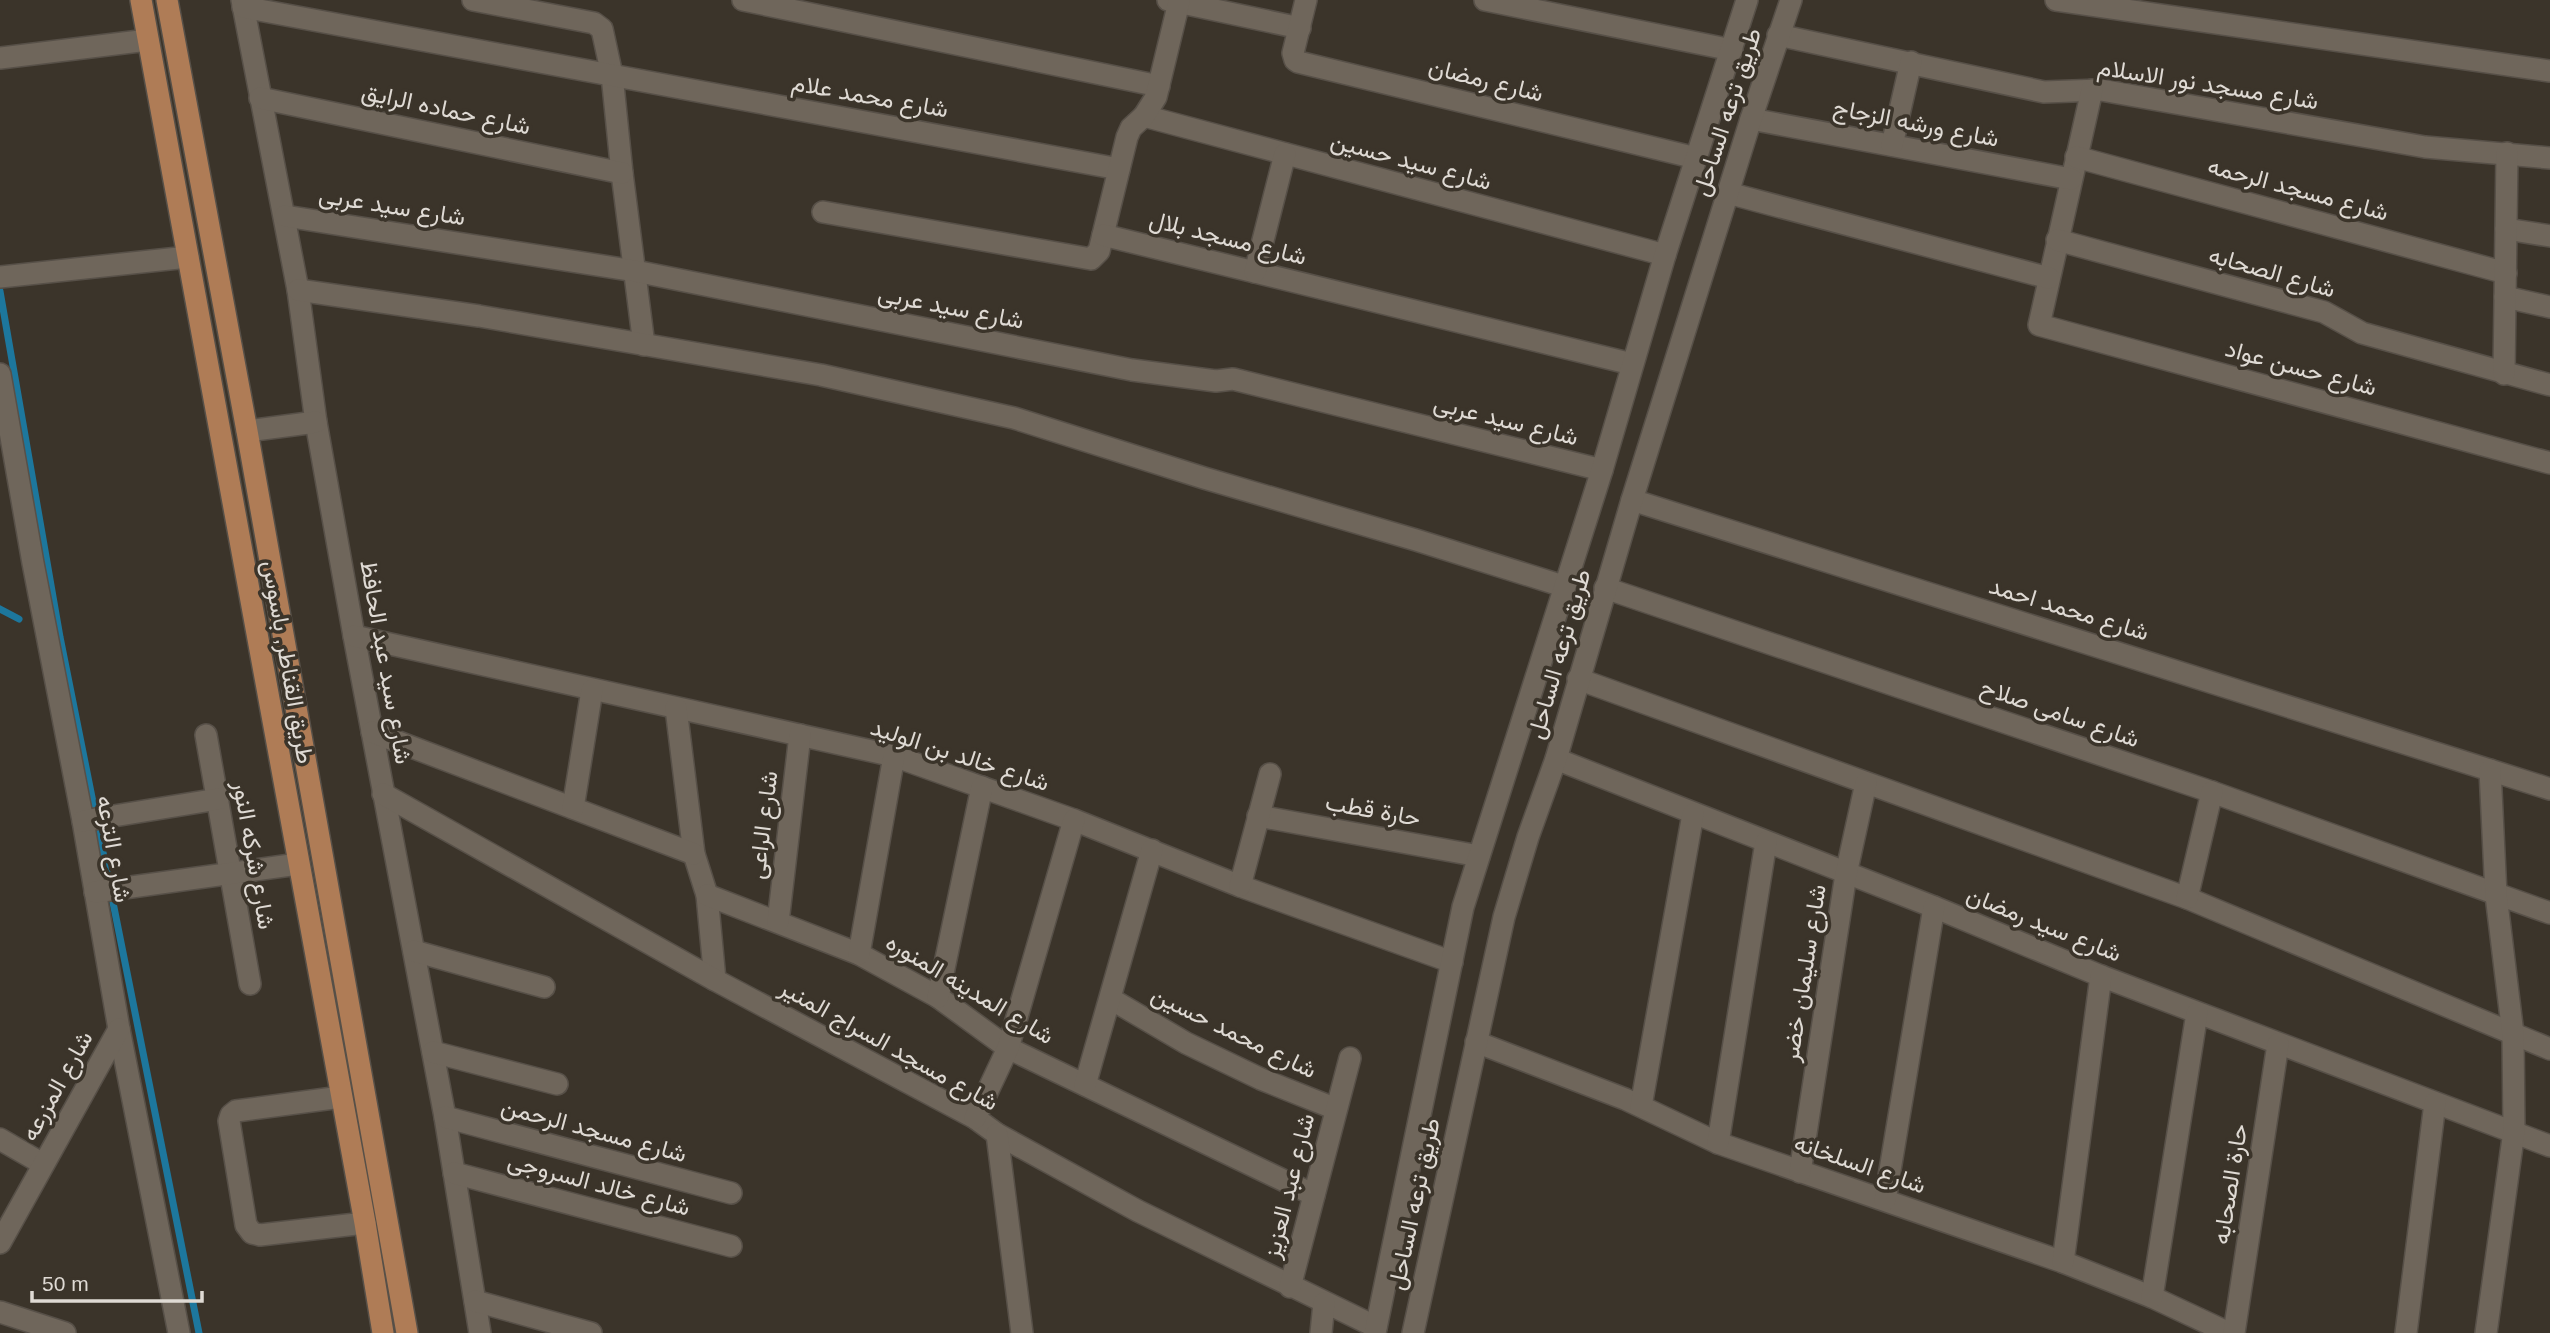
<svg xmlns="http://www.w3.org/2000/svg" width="2550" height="1333" font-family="Helvetica,Vazirmatn,sans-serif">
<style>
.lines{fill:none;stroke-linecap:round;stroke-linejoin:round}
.stream{stroke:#1d779d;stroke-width:7}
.minor-casing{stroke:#575048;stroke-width:24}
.major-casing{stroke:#575048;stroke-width:24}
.minor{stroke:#6f665b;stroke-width:21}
.major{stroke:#af7c56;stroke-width:21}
.labels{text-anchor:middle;stroke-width:7;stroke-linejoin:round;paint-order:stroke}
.street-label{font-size:24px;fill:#dfdad4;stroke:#3b342a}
</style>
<rect width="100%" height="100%" fill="#3b342a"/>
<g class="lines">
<g class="stream">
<polyline points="0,291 60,637 199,1333"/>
<polyline points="0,609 19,619"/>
</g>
<g class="minor-casing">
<g id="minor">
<polyline points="242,0 298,290 316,422 354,636 445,1117 480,1333"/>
<polyline points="473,0 594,23 602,29 612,75 622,173 644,345"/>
<polyline points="743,0 1159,86"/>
<polyline points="1168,0 1300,28"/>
<polyline points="1306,0 1293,53 1295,60 1298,62 1696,158"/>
<polyline points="1485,0 1732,50"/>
<polyline points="2056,0 2550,71"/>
<polyline points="243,7 1119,169"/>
<polyline points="1778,35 2044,92 2101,90 2425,147 2550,158"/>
<polyline points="0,58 148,40"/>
<polyline points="2092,90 2039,325 2550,463"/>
<polyline points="260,98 622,173"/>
<polyline points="1144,116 1665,255"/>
<polyline points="1751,119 2071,179"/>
<polyline points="1892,145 1911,62"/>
<polyline points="2076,157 2506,273"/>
<polyline points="1728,193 2049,278"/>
<polyline points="823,212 1091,259 1099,251 1127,137 1131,128 1144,116 1156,97 1179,2"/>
<polyline points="285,216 635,271 1132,370 1216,381 1233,379 1602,470"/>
<polyline points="2506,229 2550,236"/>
<polyline points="1103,235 1632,364"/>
<polyline points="2057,240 2324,312 2362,333 2550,385"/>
<polyline points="1255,272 1285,154"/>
<polyline points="0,277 188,257"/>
<polyline points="298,290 479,316 821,375 1014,418 1204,478 1416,540 1563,586"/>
<polyline points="2505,297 2550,307"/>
<polyline points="0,374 33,563 83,821 119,1029 179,1333"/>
<polyline points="2504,374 2507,153"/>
<polyline points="247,431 316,422"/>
<polyline points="1632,500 2550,789"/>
<polyline points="1605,588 2212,792 2550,913"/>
<polyline points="354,636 894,756 1074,820 1240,886 1452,962"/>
<polyline points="1578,679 2187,898 2550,1049"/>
<polyline points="676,708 694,854 707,895 715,980"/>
<polyline points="372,732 694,854"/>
<polyline points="206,735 250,984"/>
<polyline points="1556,759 1934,907 2101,976 2550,1146"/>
<polyline points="383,794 715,980 975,1118 997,1134 1138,1211 1376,1327"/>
<polyline points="573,808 592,690"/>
<polyline points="1258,816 1479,856"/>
<polyline points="83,821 218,799"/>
<polyline points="1240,886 1270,774"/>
<polyline points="95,892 298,864"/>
<polyline points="707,895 859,954 938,997 1008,1048 1314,1195"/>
<polyline points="2187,898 2212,792"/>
<polyline points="778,922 800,735"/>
<polyline points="414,951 544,987"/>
<polyline points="859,954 894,756"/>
<polyline points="938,997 982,787"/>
<polyline points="1111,999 1186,1043 1261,1079 1336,1109"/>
<polyline points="1476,1042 1625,1099 1718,1143 2063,1262 2152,1297 2229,1333"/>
<polyline points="433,1052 557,1084"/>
<polyline points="1085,1085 1152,850"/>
<polyline points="341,1097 236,1111 231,1115 229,1121 246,1225 252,1233 260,1235 365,1223"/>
<polyline points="1641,1106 1693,814"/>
<polyline points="445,1117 731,1193"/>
<polyline points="975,1118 1008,1048 1074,820"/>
<polyline points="997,1134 1022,1333"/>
<polyline points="0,1139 43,1164"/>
<polyline points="1718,1143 1766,842"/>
<polyline points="1800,1172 1846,874 1866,783"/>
<polyline points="454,1173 731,1246"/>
<polyline points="1885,1200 1934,907"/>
<polyline points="0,1243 119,1029"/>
<polyline points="2063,1262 2101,976"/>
<polyline points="1290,1287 1350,1058"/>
<polyline points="2152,1297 2197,1013"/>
<polyline points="475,1301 591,1333"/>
<polyline points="0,1312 65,1333"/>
<polyline points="1321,1333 1324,1303"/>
<polyline points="1375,1333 1463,907 1602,470 1665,255 1747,0"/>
<polyline points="1413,1333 1504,917 1528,837 1556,759 1632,500 1751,119 1791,0"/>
<polyline points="2234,1333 2278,1044"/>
<polyline points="2406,1333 2435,1103"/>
<polyline points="2486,1333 2514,1131 2513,1034 2496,895 2490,770"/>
</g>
</g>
<g class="major-casing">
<g id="major">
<polyline points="141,0 365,1223 383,1333"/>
<polyline points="167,0 247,431 407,1333"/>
</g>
</g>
<use href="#minor" class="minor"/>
<use href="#major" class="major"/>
</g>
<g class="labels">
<g class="street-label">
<text transform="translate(1486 80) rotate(14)" y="8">شارع رمضان</text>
<text transform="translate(2208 84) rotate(9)" y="8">شارع مسجد نور الاسلام</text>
<text transform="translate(870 96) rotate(10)" y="8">شارع محمد علام</text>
<text transform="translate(446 109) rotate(12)" y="8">شارع حماده الرايق</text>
<text transform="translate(1727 112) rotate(-72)" y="8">طريق ترعه الساحل</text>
<text transform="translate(1916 123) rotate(11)" y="8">شارع ورشه الزجاج</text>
<text transform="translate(1411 161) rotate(15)" y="8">شارع سيد حسين</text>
<text transform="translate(2298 189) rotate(15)" y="8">شارع مسجد الرحمه</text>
<text transform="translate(392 206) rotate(9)" y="8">شارع سيد عربى</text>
<text transform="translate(1228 238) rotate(14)" y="8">شارع مسجد بلال</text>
<text transform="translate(2272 272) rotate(16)" y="8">شارع الصحابه</text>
<text transform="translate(951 307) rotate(11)" y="8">شارع سيد عربى</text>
<text transform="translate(2301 368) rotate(15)" y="8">شارع حسن عواد</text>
<text transform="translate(1506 420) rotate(14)" y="8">شارع سيد عربى</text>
<text transform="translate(2069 609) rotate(17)" y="8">شارع محمد احمد</text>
<text transform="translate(1559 654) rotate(-74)" y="8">طريق ترعه الساحل</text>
<text transform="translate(288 662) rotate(80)" y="8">طريق القناطر, باسوس</text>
<text transform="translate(386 662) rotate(80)" y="8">شارع سيد عبد الحافظ</text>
<text transform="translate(2060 713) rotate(19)" y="8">شارع سامى صلاح</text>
<text transform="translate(960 755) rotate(18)" y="8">شارع خالد بن الوليد</text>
<text transform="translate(1373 810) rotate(10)" y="8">حارة قطب</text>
<text transform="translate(763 825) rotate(-83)" y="8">شارع الراعى</text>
<text transform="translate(114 849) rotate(80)" y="8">شارع الترعه</text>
<text transform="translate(254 855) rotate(80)" y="8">شارع شركه النور</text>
<text transform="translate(2044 924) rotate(22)" y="8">شارع سيد رمضان</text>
<text transform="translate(1804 973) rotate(-81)" y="8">شارع سليمان خضر</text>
<text transform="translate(970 989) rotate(31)" y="8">شارع المدينه المنوره</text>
<text transform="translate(1234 1032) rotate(26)" y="8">شارع محمد حسين</text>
<text transform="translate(889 1045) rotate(29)" y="8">شارع مسجد السراج المنير</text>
<text transform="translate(57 1086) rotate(-61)" y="8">شارع المزرعه</text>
<text transform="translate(594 1130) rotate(15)" y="8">شارع مسجد الرحمن</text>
<text transform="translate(1860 1164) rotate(19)" y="8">شارع السلخانه</text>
<text transform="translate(599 1184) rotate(15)" y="8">شارع خالد السروجى</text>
<text transform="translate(2230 1184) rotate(-81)" y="8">حارة الصحابه</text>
<text transform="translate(1289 1186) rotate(-76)" y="8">شارع عبد العزيز</text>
<text transform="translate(1414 1204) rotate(-78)" y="8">طريق ترعه الساحل</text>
</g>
</g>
<path d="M32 1291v10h170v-10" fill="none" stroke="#dfdad4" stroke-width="3.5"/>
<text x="42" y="1291" font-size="21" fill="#dfdad4" stroke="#3b342a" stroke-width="5" paint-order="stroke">50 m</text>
</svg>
